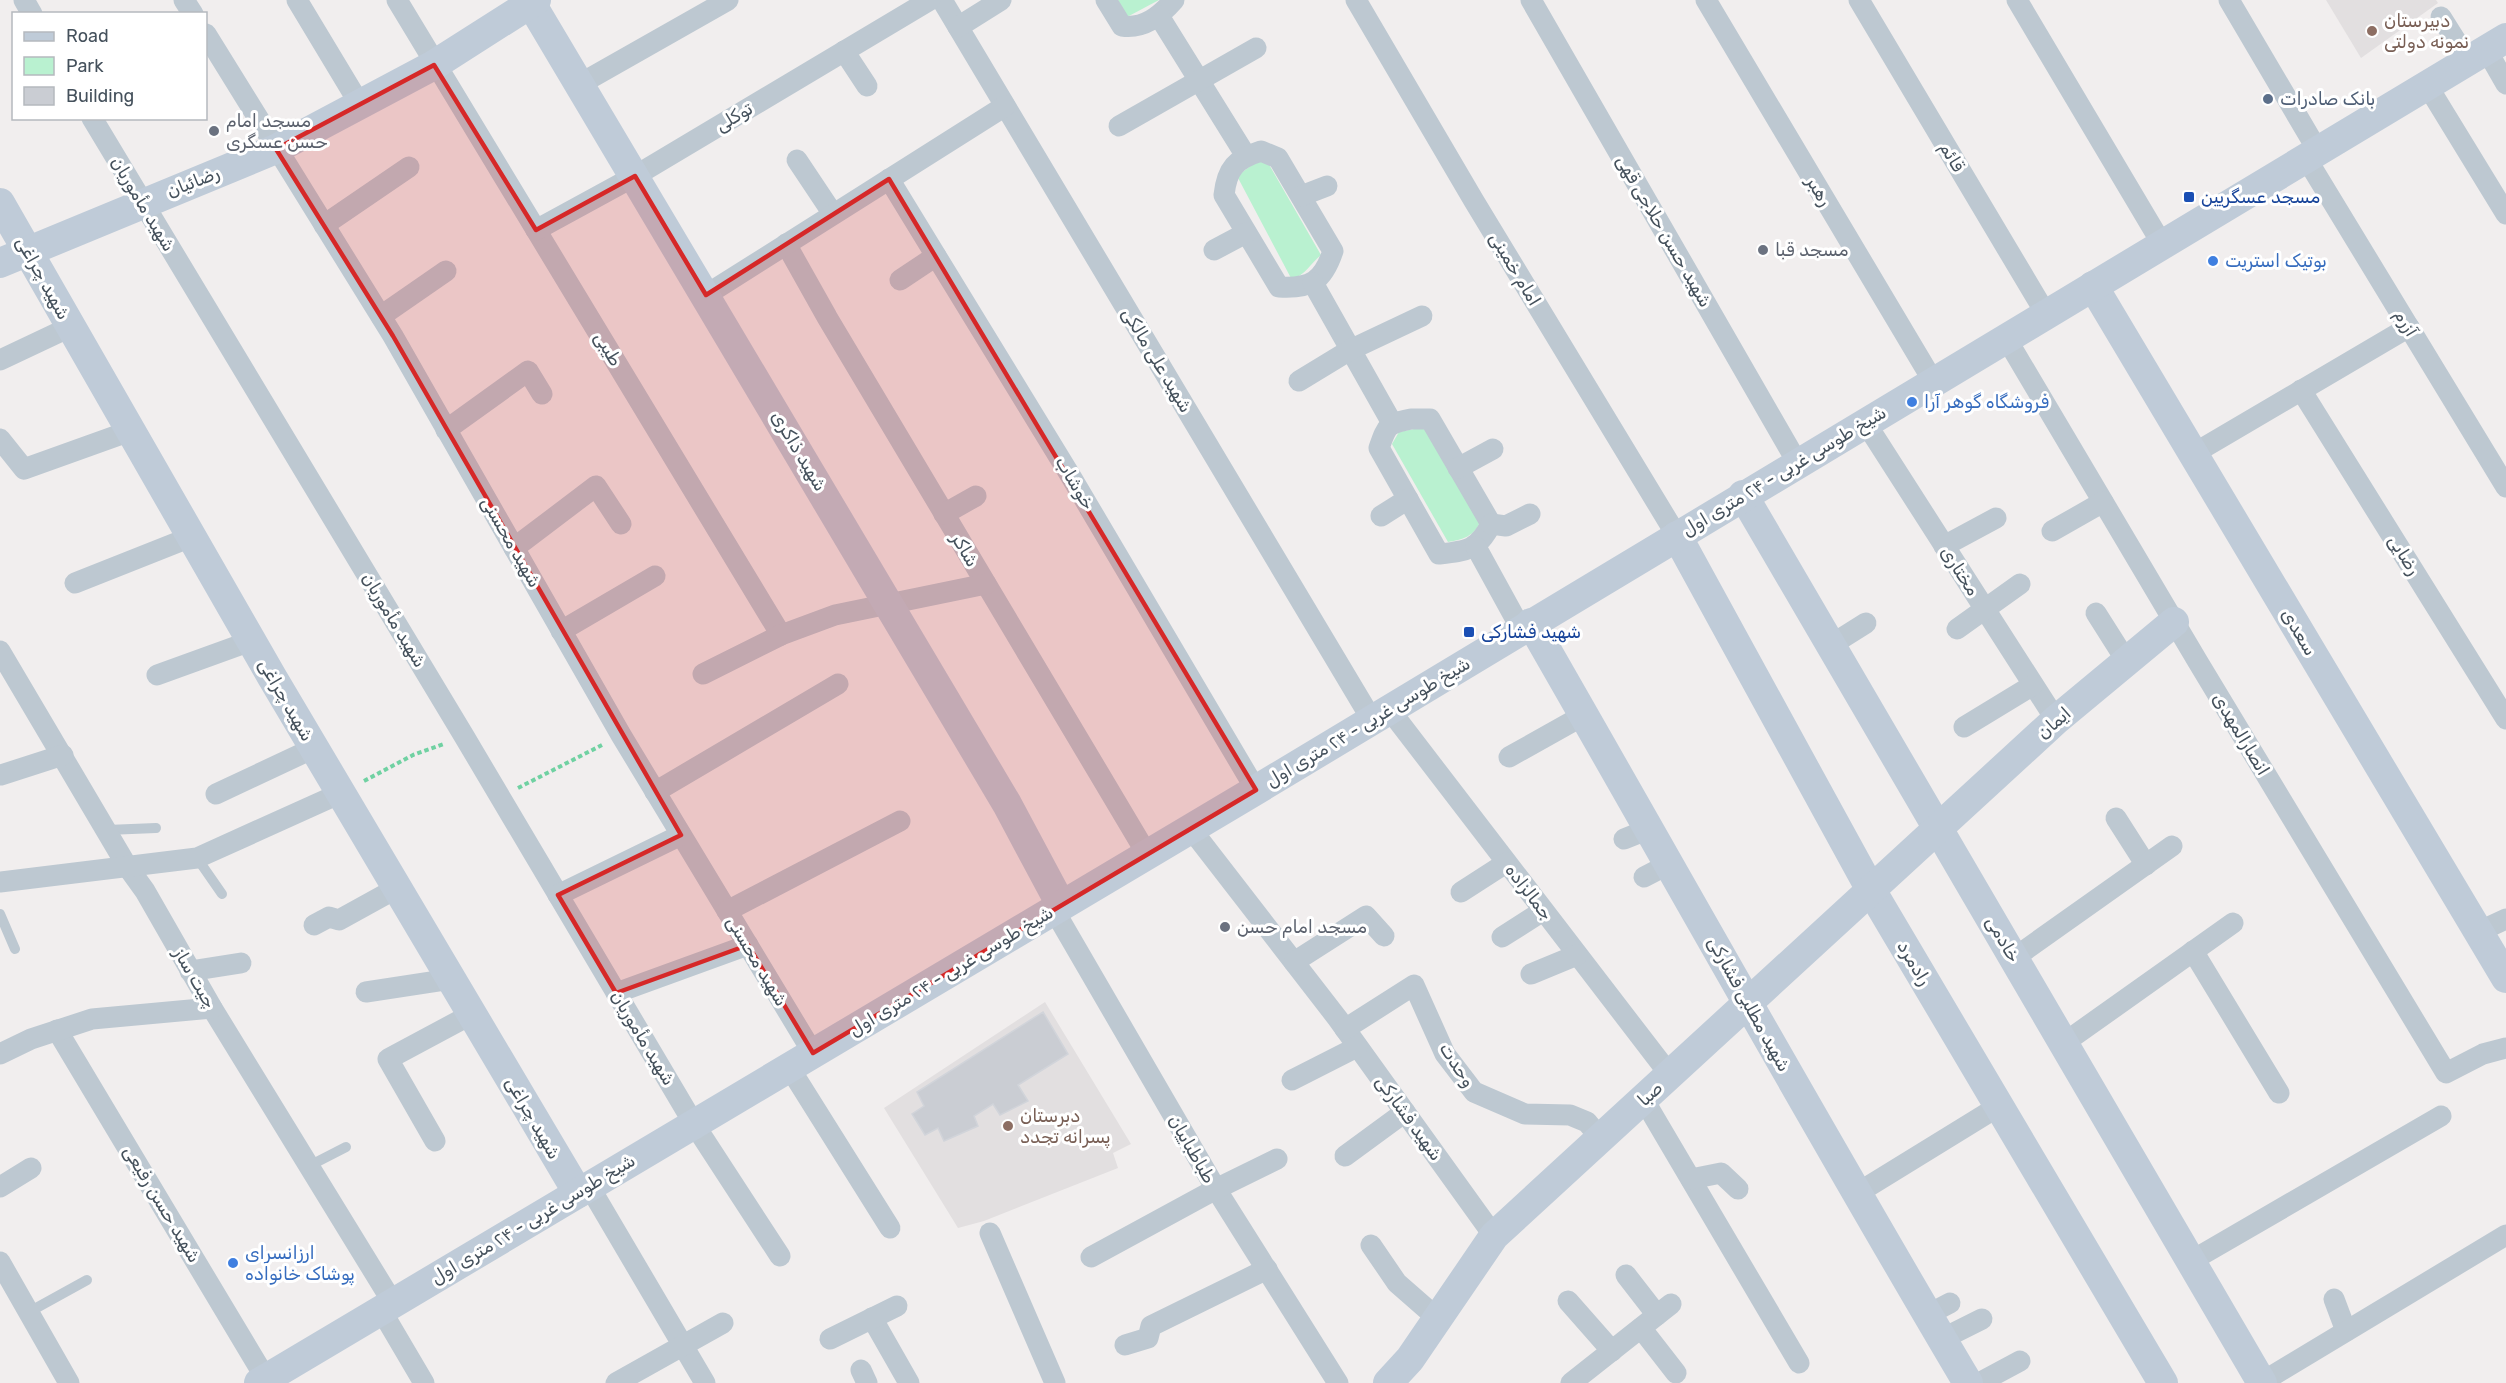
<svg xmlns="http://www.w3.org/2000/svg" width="2506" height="1383" font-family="Rubik,Vazirmatn,sans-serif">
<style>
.education{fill:#e2dfe0}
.green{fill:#b9f1d0}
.building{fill:#cacdd3;stroke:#d1d4da;stroke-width:1.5}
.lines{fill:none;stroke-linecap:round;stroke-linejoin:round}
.path{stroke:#70d1a2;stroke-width:4;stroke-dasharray:4.5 3;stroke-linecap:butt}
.lane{stroke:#bdc8d1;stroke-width:10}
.street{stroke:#bdc8d1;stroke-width:21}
.secondary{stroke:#bfcbd8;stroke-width:30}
.marked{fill:#d62828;fill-opacity:0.2;stroke:#d62828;stroke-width:4.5;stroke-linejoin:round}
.education-dot{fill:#8d6e63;stroke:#fff;stroke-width:2}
.service-dot{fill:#5c6f8a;stroke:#fff;stroke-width:2}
.worship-dot{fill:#6b7280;stroke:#fff;stroke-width:2}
.transit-dot{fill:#1a4fb4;stroke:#fff;stroke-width:2}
.shop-dot{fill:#3f7fe0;stroke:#fff;stroke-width:2}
.labels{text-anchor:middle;stroke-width:6;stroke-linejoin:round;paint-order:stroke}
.education-label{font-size:18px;fill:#785e54;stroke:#fff;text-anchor:start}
.service-label{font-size:18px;fill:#4e5e75;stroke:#fff;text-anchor:start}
.street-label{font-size:18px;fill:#45515c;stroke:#fff}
.worship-label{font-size:18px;fill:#5b616d;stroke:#fff;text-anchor:start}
.transit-label{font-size:18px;fill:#164399;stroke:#fff;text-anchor:start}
.shop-label{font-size:18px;fill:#366cbe;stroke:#fff;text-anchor:start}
</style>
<rect width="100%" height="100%" fill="#f1eeee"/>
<g class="education">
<polygon points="2326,0 2436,0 2438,3 2361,58"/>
<polygon points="1045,1002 1131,1144 1113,1153 1118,1168 984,1221 958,1228 884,1108"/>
</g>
<g class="green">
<polygon points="1118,0 1159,0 1127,17"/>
<path d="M1267 161 1321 255C1309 265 1307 273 1292 280L1237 176 1256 162Z"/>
<path d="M1424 427 1480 521C1476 536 1461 540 1448 542L1392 444 1399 432Z"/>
</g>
<polygon class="building" points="1043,1012 1068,1054 1018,1085 1028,1101 1000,1115 993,1104 974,1116 978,1126 944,1141 938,1128 925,1135 912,1114 924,1106 917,1092"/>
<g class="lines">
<g class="path">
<polyline points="364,781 413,755 444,744"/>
<polyline points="518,788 602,745"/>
</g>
<g class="lane">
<polyline points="107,830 156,828"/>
<polyline points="197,858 222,894"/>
<polyline points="0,914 15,949"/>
<polyline points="309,1166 346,1147"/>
<polyline points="29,1312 87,1280"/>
</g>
<g class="street">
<polyline points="24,0 32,14"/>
<polyline points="184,0 193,14"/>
<polyline points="297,0 359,103"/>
<polyline points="397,0 781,635"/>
<polyline points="942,0 1372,720"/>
<path d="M1106 0 1122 26C1144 29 1160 16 1174 0"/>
<polyline points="1356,0 1474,201 1677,536"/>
<polyline points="1531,0 1797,462"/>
<polyline points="1706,0 1933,381"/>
<polyline points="1859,0 2046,314"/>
<polyline points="2017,0 2162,244"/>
<polyline points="2229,0 2318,151"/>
<polyline points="1159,16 1246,156"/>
<polyline points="2441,17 2468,60"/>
<polyline points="958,27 1001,0"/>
<polyline points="206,34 393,336 621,735 813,1053"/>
<polyline points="2486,49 2506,84"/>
<polyline points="844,51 867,86"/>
<polyline points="580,84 728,0"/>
<polyline points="2427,85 2506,214"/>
<polyline points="92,118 464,736 694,1124 780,1256"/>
<polyline points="1119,126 1256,48"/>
<path d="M1261 151 1278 158 1333 251C1323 281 1311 289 1279 287L1224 195C1227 168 1236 159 1261 151Z"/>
<polyline points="2306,158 2506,487"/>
<polyline points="797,160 833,214"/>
<polyline points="889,179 1070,475 1256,790"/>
<polyline points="1301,196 1327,186"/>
<polyline points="324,225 409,167"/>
<polyline points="536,230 635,176 930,0"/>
<polyline points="786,244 827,317 1147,854"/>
<polyline points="1214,250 1246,233"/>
<polyline points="900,280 936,256"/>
<polyline points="1313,283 1392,423"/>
<polyline points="706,295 1005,106"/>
<polyline points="381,316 446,271"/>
<polyline points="2006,338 2198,662 2446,1073 2483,1054 2506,1048"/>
<polyline points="0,360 70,327"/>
<polyline points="1299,381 1350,350 1422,316"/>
<polyline points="2301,390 2506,719"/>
<path d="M1411 419H1430L1491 524C1478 550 1467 551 1439 554L1379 448C1387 425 1387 424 1411 419Z"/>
<polyline points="1865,422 2056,720"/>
<polyline points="446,430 528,371 542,394"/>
<polyline points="0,439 24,469 130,431"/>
<polyline points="2193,454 2409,327"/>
<polyline points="1458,468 1493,449"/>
<polyline points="944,514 976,496"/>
<polyline points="1381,516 1408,499"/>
<polyline points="1491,524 1506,526 1530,514"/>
<polyline points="2052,531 2103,502"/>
<polyline points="1944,546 1996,518"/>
<polyline points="1476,547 1521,629"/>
<polyline points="514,548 596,486 621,524"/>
<polyline points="75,583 191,537"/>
<polyline points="2096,613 2127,662"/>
<polyline points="1957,629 2020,584"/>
<polyline points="561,631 655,576"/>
<polyline points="1831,645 1866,623"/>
<polyline points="0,651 127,866 145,891 212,1008 393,1303"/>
<polyline points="703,674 781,635 835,615 986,584"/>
<polyline points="157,675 251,641"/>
<polyline points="1389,709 1670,1075"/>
<polyline points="1964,727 2033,685"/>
<polyline points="1509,757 1584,715"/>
<polyline points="1,775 63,755"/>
<polyline points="655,792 838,684"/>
<polyline points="216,794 314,748"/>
<polyline points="2116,818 2146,865"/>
<polyline points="1191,829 1338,1019 1494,1236"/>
<polyline points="1624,839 1649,829"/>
<polyline points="1644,877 1669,864"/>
<polyline points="0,882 197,858 341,793"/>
<polyline points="1461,892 1506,863"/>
<polyline points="558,895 681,835"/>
<polyline points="1054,910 1216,1189 1338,1383"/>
<polyline points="727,911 900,821"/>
<polyline points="314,925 329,917 339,920 397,888"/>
<polyline points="2478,932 2506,919"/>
<polyline points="1502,937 1543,911"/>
<polyline points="2193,951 2279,1093"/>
<polyline points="2014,958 2172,846"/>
<polyline points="1294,962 1366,916 1384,936"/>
<polyline points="190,971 241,963"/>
<polyline points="1531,974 1577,955"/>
<polyline points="366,992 451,979"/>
<polyline points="616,993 748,945"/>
<polyline points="1345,1029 1414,985 1445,1054 1474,1092 1525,1114 1570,1115 1587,1122 1601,1139"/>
<polyline points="57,1030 266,1379"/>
<polyline points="2064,1043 2233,923"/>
<polyline points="0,1054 31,1039 92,1019 212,1008"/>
<polyline points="789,1067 890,1228"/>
<polyline points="1292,1080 1357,1047"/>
<polyline points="1644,1100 1799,1363"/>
<polyline points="435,1141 388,1059 472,1014"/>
<polyline points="1345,1156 1405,1112"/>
<polyline points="1691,1179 1721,1173 1738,1189"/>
<polyline points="589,1186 705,1383"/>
<polyline points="0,1187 31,1168"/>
<polyline points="1856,1194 1999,1106"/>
<polyline points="990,1233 1055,1383"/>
<polyline points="1371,1245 1397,1283 1437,1318"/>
<polyline points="1091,1257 1216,1189 1277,1159"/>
<polyline points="2191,1261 2441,1116"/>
<polyline points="0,1262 69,1383"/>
<polyline points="1626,1275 1657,1315"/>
<polyline points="2334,1299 2346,1331"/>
<polyline points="1568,1301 1612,1351"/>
<polyline points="381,1310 424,1383"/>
<polyline points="1927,1315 1950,1303"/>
<polyline points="872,1318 909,1383"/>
<polyline points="1641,1328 1676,1373"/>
<polyline points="830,1339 897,1306"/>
<polyline points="1942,1339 1982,1319"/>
<polyline points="1125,1345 1148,1338 1151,1326 1267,1269"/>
<polyline points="861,1370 867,1383"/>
<polyline points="2262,1382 2506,1235"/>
<polyline points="616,1383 723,1323"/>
<polyline points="1571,1383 1671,1304"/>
<polyline points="1979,1383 2020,1361"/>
</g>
<g class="secondary">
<polyline points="529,0 1007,804 1061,905"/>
<polyline points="0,203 272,677 578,1193"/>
<polyline points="0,263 276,149 434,65 536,0"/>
<polyline points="2093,286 2506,978"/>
<polyline points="1743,495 2262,1383"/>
<polyline points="1677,536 1871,890 2163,1383"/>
<path d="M1531 623C1677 877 1819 1132 1968 1383"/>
<polyline points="259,1383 1256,790 2506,38"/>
<polyline points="1388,1383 1410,1359 1494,1236 2056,720 2174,622"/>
</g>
</g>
<path class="marked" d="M434 65 536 230 635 176 706 295 889 179 1256 790 813 1053 748 945 616 993 558 895 681 835 393 336 276 149Z"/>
<g class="education-dot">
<circle cx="2372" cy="31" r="6"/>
<circle cx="1008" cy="1126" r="6"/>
</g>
<circle class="service-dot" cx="2268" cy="99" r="6"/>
<g class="worship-dot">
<circle cx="214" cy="131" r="6"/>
<circle cx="1763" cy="250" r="6"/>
<circle cx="1225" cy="927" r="6"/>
</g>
<g class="transit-dot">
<rect x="2183" y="191" width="12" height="12" rx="3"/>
<rect x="1463" y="626" width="12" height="12" rx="3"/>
</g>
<g class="shop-dot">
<circle cx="2213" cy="261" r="6"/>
<circle cx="1912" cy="402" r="6"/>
<circle cx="233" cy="1263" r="6"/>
</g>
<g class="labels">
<g class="education-label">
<text x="2384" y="27">دبیرستان<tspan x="2384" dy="21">نمونه دولتی</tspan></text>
<text x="1020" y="1122">دبرستان<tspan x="1020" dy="21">پسرانه تجدد</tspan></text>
</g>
<g class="service-label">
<text x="2280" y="105">بانک صادرات</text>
</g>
<g class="street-label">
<text transform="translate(734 117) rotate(-31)" y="6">توکلی</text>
<text transform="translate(1952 157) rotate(59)" y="6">قائم</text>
<text transform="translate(193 182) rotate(-22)" y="6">رضائیان</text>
<text transform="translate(1819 191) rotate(59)" y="6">رهبر</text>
<text transform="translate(143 204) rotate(59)" y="6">شهید مأموریان</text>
<text transform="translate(1664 231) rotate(60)" y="6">شهید حسن حلاجی قهی</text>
<text transform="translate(1515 269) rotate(59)" y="6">امام خمینی</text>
<text transform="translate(43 278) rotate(61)" y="6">شهید چراغی</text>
<text transform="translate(2406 323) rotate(59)" y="6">آزرم</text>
<text transform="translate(608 349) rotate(59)" y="6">طیبی</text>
<text transform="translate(1157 360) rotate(59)" y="6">شهید علی مالکی</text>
<text transform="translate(799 451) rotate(59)" y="6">شهید ذاکری</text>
<text transform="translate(1784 471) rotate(-31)" y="6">شیخ طوسی غربی - ۲۴ متری اول</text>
<text transform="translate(1075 483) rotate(59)" y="6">خوشاب</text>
<text transform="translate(511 542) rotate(60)" y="6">شهید محسنی</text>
<text transform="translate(965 550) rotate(59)" y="6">شاکر</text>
<text transform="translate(2404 555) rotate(58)" y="6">رضایی</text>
<text transform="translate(1960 571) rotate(57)" y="6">مختاری</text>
<text transform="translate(394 620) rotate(59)" y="6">شهید مأموریان</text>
<text transform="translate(2299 632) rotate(59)" y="6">سعدی</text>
<text transform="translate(286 700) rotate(60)" y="6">شهید چراغی</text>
<text transform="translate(1368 722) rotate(-31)" y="6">شیخ طوسی غربی - ۲۴ متری اول</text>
<text transform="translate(2054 723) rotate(-41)" y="6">ایمان</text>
<text transform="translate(2241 734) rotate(59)" y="6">انصارالمهدی</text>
<text transform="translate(1529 892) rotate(52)" y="6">جمالزاده</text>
<text transform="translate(2003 939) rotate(60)" y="6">خادمی</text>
<text transform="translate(757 961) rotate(59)" y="6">شهید محسنی</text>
<text transform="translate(1914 963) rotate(59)" y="6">رادمرد</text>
<text transform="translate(951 971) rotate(-31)" y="6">شیخ طوسی غربی - ۲۴ متری اول</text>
<text transform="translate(195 978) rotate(60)" y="6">چیت ساز</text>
<text transform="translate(1749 1004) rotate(61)" y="6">شهید مطلبی فشارکی</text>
<text transform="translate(643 1038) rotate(59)" y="6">شهید مأموریان</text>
<text transform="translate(1457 1065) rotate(57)" y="6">وحدت</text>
<text transform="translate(1650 1094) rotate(-43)" y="6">صبا</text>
<text transform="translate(533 1118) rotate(60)" y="6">شهید چراغی</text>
<text transform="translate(1409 1118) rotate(54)" y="6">شهید فشارکی</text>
<text transform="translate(1192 1149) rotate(60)" y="6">طباطباییان</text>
<text transform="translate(162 1204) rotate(59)" y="6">شهید حسن رفیعی</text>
<text transform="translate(533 1219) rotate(-31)" y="6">شیخ طوسی غربی - ۲۴ متری اول</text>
</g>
<g class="worship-label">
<text x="226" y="127">مسجد امام<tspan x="226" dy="21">حسن عسگری</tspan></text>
<text x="1775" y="256">مسجد قبا</text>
<text x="1237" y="933">مسجد امام حسن</text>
</g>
<g class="transit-label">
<text x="2201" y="203">مسجد عسگریین</text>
<text x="1481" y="638">شهید فشارکی</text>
</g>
<g class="shop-label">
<text x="2225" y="267">بوتیک استریت</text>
<text x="1924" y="408">فروشگاه گوهر آرا</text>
<text x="245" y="1259">ارزانسرای<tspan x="245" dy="21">پوشاک خانواده</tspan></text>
</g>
</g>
<rect x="12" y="12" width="195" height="108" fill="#ffffff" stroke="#b5b9be" stroke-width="1.5"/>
<rect x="24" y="32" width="30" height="9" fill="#bfcbd8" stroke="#b5b9be" stroke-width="1.5"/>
<text x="66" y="42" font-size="18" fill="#45515c">Road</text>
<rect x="24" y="57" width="30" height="18" fill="#b9f1d0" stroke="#b5b9be" stroke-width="1.5"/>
<text x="66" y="72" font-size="18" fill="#45515c">Park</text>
<rect x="24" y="87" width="30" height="18" fill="#cacdd3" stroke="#b5b9be" stroke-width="1.5"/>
<text x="66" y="102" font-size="18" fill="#45515c">Building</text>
</svg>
